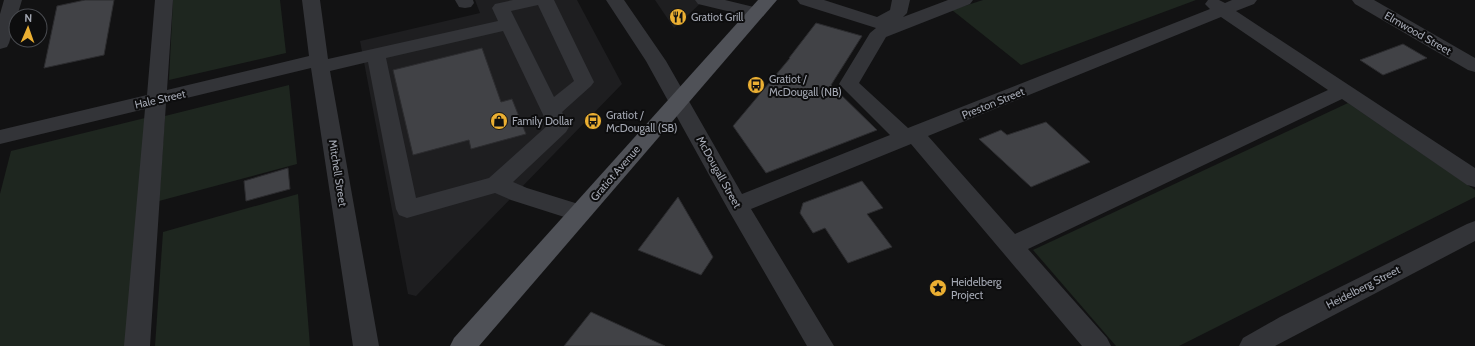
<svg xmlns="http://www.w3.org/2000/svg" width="1475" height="346" font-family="Cabin,sans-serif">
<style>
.built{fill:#1e1e20}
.green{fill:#1e261f}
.building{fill:#414246;stroke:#2c2c2f}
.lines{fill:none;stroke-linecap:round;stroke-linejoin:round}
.minor{fill:#333438;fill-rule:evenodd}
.major{fill:#4f5157;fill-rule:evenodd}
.labels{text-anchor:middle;stroke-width:4;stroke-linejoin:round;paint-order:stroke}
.poi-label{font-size:11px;fill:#a4a8b3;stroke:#0d0d0e;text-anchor:start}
.street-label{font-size:11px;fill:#a4a8b3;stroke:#0d0d0e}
</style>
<rect width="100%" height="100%" fill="#121213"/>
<g class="built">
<polygon points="475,0 577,0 622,84 416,296 408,294 360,41 480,13"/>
<polygon points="655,0 704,0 674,28"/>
</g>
<g class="green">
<polygon points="173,0 280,0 286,53 169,80"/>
<polygon points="983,0 1196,0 1021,65 952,10"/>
<polygon points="289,85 297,164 159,201 165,116"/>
<polygon points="1348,103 1475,190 1475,197 1179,346 1116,346 1033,250"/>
<polygon points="145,118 125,346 0,346 0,194 11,151"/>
<polygon points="298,194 310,346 155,346 163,232"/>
</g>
<g class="building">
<polygon points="85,0 114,0 104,55 44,68 57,6"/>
<polygon points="816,23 862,36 831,85 877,130 766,173 733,126 790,58 789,58"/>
<polygon points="1403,44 1427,58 1383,75 1360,60"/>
<polygon points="482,48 501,102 512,99 526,134 471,149 469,140 413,155 393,70"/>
<polygon points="1046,122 1090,162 1031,187 979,139 1001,130 1007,135"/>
<polygon points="288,168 290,189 246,201 244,181"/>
<polygon points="862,181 883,208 867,214 892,247 848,263 825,228 813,233 800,213 803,203"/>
<polygon points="678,197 713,257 701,275 638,250"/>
<polygon points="591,312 665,346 564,346"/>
</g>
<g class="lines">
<g class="minor">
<polygon points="4,0 22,0 9,43 7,47 0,49 0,14"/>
<path d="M155 0H173L167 90 309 56 302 0H320L328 59 498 21 492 8 495 4 513 0H554L594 82 591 86 562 112 569 127 566 132 513 182 527 188 588 207 592 213 588 219 580 222 511 200 495 193 407 218 399 215 396 209 368 62 330 71 379 346H353L311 68 166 103 150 346H124L145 109 0 144V130L147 95ZM538 5 574 81 554 97 511 11ZM503 31 548 125 489 178 416 198 386 58Z"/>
<polygon points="455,0 473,0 474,3 471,7 465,8 459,7"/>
<path d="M606 0H624L666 61 742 194 890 135 839 84 870 33 876 28 800 4 797 0H824L877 17 890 10 892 0H910L907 13 903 17 948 0H973L970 4 886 37 859 83 908 128 1210 9 1205 4 1208 0H1219L1225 3 1232 0H1257L1254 4 1236 11 1475 168V187L1467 185 1342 99 1028 249 1107 338 1111 346H1082L911 144 751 209 834 346H807L729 211 646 61ZM1221 17 1328 90 1015 234 928 136Z"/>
<polygon points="695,0 725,0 762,9 765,13 762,17 756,18 698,4"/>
<polygon points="1352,0 1374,0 1475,58 1475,72 1468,70 1355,4"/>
<polygon points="1475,221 1475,241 1275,346 1239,346 1243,338 1280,317 1467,224"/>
</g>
<polygon class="major" points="758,0 777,0 479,346 450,346 454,338"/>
</g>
<defs>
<g id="restaurant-disc" transform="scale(0.9)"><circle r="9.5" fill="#ebaf32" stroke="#0d0d0e"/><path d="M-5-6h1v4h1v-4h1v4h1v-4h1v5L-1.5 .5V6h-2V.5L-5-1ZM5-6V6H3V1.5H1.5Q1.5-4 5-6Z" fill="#111"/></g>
<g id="bus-disc" transform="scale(0.9)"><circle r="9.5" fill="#ebaf32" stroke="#0d0d0e"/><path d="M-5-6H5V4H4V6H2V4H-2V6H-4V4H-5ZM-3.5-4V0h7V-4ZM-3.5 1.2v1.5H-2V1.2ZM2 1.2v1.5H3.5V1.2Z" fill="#111"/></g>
<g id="shop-disc" transform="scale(0.9)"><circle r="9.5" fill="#ebaf32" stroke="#0d0d0e"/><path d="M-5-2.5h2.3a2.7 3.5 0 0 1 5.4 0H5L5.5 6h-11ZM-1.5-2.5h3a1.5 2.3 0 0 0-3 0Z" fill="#111"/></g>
<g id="sight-disc" transform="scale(0.9)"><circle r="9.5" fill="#ebaf32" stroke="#0d0d0e"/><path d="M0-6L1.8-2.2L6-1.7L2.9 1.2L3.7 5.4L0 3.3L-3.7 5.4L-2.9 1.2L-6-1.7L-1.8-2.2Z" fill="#111"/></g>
</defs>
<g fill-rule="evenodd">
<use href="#restaurant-disc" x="678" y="17"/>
<use href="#bus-disc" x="756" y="85"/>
<use href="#shop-disc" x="499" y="121"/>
<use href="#bus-disc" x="593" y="121"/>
<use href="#sight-disc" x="938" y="288"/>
</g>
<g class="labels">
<g class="poi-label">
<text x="691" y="21">Gratiot Grill</text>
<text x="769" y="83">Gratiot /<tspan x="769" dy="13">McDougall (NB)</tspan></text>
<text x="606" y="119">Gratiot /<tspan x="606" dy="13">McDougall (SB)</tspan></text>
<text x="512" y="125">Family Dollar</text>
<text x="951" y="286">Heidelberg<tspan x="951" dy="13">Project</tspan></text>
</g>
<g class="street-label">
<text transform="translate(1418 33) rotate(30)" y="4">Elmwood Street</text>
<text transform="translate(160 99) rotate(-13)" y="4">Hale Street</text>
<text transform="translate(993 103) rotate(-22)" y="4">Preston Street</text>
<text transform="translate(719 172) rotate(61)" y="4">McDougall Street</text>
<text transform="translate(338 173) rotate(81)" y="4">Mitchell Street</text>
<text transform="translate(615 173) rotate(-49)" y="4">Gratiot Avenue</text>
<text transform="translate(1363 287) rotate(-27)" y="4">Heidelberg Street</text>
</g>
</g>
<g transform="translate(28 28) rotate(2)"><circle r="19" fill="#0d0d0e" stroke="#494b50"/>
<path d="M0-3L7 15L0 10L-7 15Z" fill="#ebaf32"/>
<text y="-6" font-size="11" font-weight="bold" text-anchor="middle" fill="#a4a8b3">N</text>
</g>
</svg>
